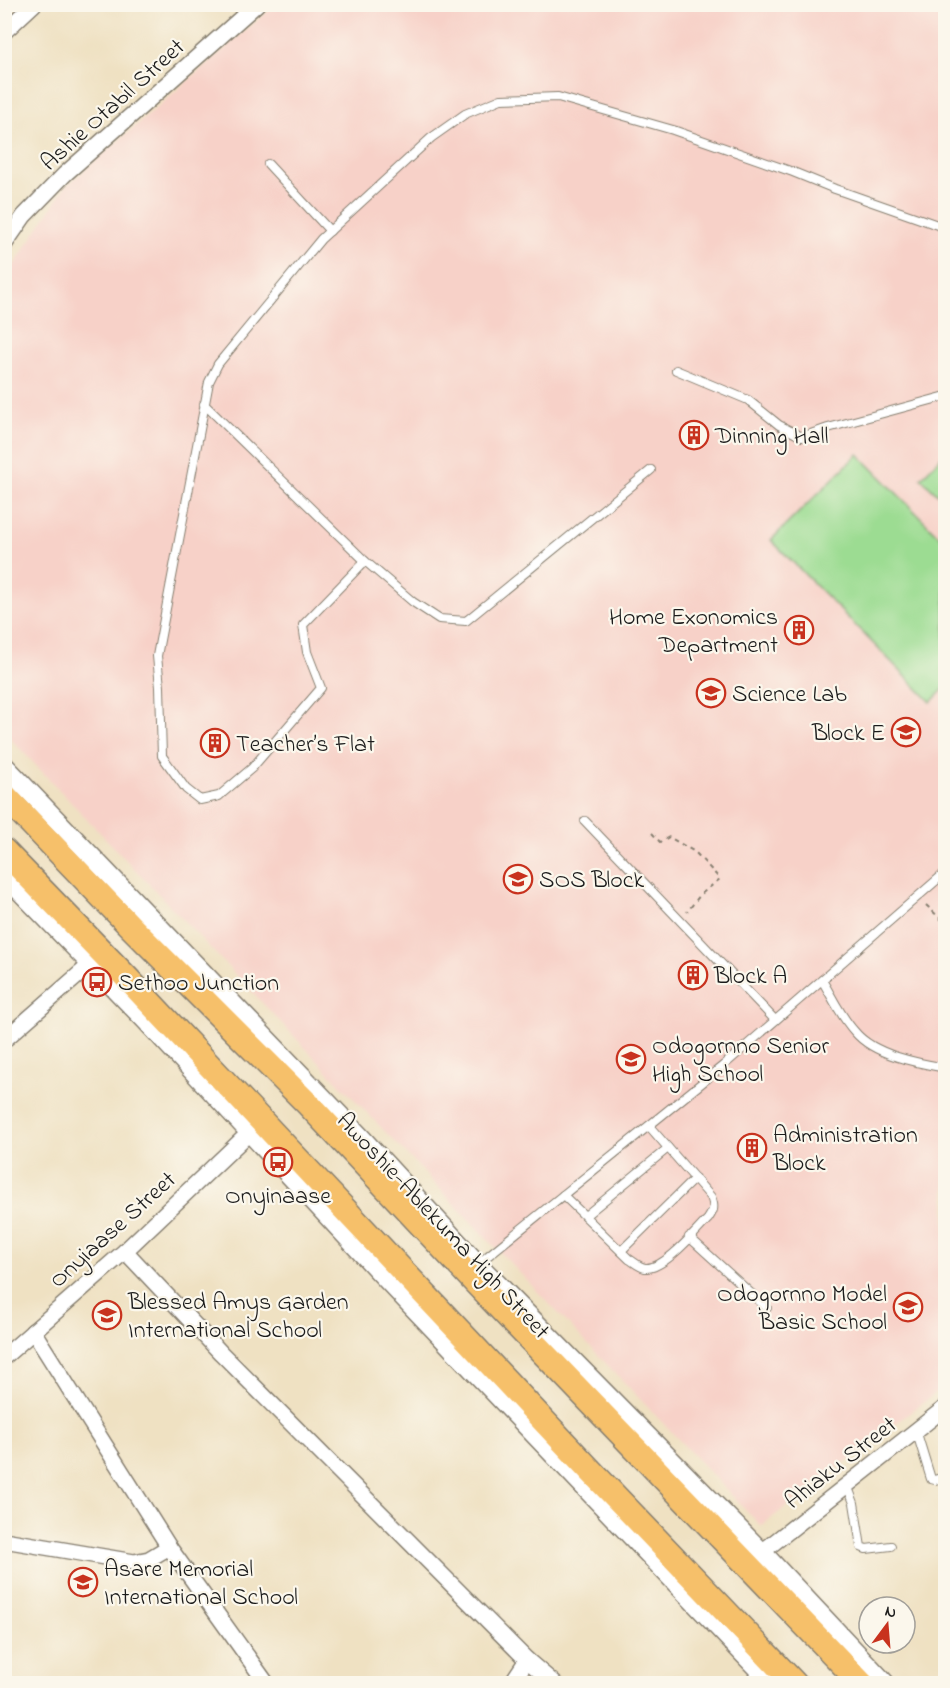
<svg xmlns="http://www.w3.org/2000/svg" width="950" height="1688" font-family="'Indie Flower',sans-serif">
<style>
.built{fill:#f7d1c8}
.green{fill:#9cdc92;stroke:#5c7c57;stroke-width:1.5}
.lines{fill:none;stroke-linecap:round;stroke-linejoin:round}
.service-casing{stroke:#867e6f;stroke-width:10}
.minor-casing{stroke:#867e6f;stroke-width:18}
.tertiary-casing{stroke:#867e6f;stroke-width:21}
.primary-casing{stroke:#867e6f;stroke-width:27}
.path{stroke:#867e6f;stroke-width:2;stroke-dasharray:4.5 4.5;stroke-linecap:butt}
.service{stroke:#fff;stroke-width:8}
.minor{stroke:#fff;stroke-width:15}
.tertiary{stroke:#fff;stroke-width:18}
.primary{stroke:#f6c06b;stroke-width:24}
.labels{text-anchor:middle;stroke-width:4.5;stroke-linejoin:round;paint-order:stroke}
.street-label{font-size:24px;fill:#1c1c1c;stroke:#fbf7ec}
.poi-label{font-size:24px;fill:#1c1c1c;stroke:#fbf7ec;text-anchor:start}
</style>
<rect width="100%" height="100%" fill="#fbf7ec"/>
<filter id="ink" filterUnits="userSpaceOnUse"><feTurbulence type="fractalNoise" baseFrequency=".0167" numOctaves="2"/><feDisplacementMap in="SourceGraphic" scale="12" xChannelSelector="R" yChannelSelector="G"/><feConvolveMatrix kernelMatrix="1 2 1 2 8 2 1 2 1" color-interpolation-filters="sRGB"/></filter>
<filter id="wash" filterUnits="userSpaceOnUse"><feTurbulence type="fractalNoise" baseFrequency=".008" numOctaves="4" result="noise"/><feDisplacementMap in="SourceGraphic" scale="24" xChannelSelector="R" yChannelSelector="G"/><feGaussianBlur stdDeviation="1.35" result="paint"/><feColorMatrix in="noise" values="0 0 0 0 0 0 0 0 0 0 0 0 0 0 0 0 0 1.4 0 .05"/><feComposite in="paint" operator="in"/></filter>
<g filter="url(#wash)">
<rect width="100%" height="100%" fill="#efe1c2"/>
<polygon class="built" points="275,5 945,5 945,1394 941,1389 761,1526 5,733 5,279 65,187"/>
<g class="green">
<polygon points="945,453 945,501 921,478"/>
<polygon points="858,454 945,542 945,688 931,702 771,540"/>
</g>
</g>
<g filter="url(#ink)">
<g class="lines">
<g class="service-casing">
<g id="service">
<polyline points="268,164 330,231"/>
<polyline points="676,370 748,400 779,425 802,437 828,428 946,396"/>
<polyline points="204,404 365,561 413,602 439,619 466,621 651,470"/>
<polyline points="365,561 303,625 307,652 321,688 252,768 219,796 200,800 186,789 162,756 160,687 157,656 209,382 218,364 321,239 431,138 465,114 501,99 558,97 673,130 793,172 835,189 946,228"/>
<polyline points="585,821 775,1020"/>
<path d="M822 980C832 997 841 1017 855 1032 874 1055 917 1063 946 1068"/>
<path d="M563 1195 629 1259C634 1262 639 1267 645 1268 664 1270 695 1232 708 1219 714 1210 715 1207 711 1197L649 1126"/>
<polyline points="585,1216 668,1148"/>
<polyline points="689,1237 767,1308"/>
<polyline points="621,1251 695,1178"/>
<polyline points="479,1263 724,1065 946,872"/>
<polyline points="916,1430 931,1479 935,1480 946,1476"/>
<polyline points="847,1485 854,1503 861,1547 866,1549 891,1546"/>
</g>
</g>
<g class="minor-casing">
<g id="minor">
<polyline points="4,32 34,4"/>
<polyline points="4,245 24,216 65,174 257,4"/>
<polyline points="4,1040 91,964"/>
<polyline points="125,1251 221,1353 527,1660 555,1684"/>
<polyline points="33,1331 169,1547 267,1684"/>
<polyline points="4,1357 125,1251 249,1133"/>
<polyline points="4,1540 134,1562 149,1559 169,1547"/>
<polyline points="762,1552 946,1407"/>
<polyline points="511,1684 527,1660"/>
</g>
</g>
<g class="tertiary-casing">
<g id="tertiary">
<polyline points="4,765 359,1135 478,1264 762,1552 886,1684"/>
<polyline points="4,875 144,1019 384,1277 772,1684"/>
</g>
</g>
<g class="primary-casing">
<g id="primary">
<polyline points="4,795 130,926 308,1104 474,1281 862,1684"/>
<polyline points="4,851 126,977 589,1469 795,1684"/>
</g>
</g>
<g class="path">
<polyline points="652,833 660,842 669,837 695,852 720,879 700,895 687,912"/>
<polyline points="926,905 946,924"/>
</g>
<use href="#service" class="service"/>
<use href="#minor" class="minor"/>
<use href="#tertiary" class="tertiary"/>
<use href="#primary" class="primary"/>
</g>
</g>
<defs>
<g id="building-ring" transform="scale(1.5)"><circle r="9.5" fill="#fbf7ec" stroke="#c8321e" stroke-width="1.5"/><path d="M-4-6H4V6H1V3H-1V6H-4ZM-2.5-4.3h1.7v1.8h-1.7ZM.8-4.3h1.7v1.8H.8ZM-2.5-1h1.7V.8h-1.7ZM.8-1h1.7V.8H.8Z" fill="#c8321e"/></g>
<g id="school-ring" transform="scale(1.5)"><circle r="9.5" fill="#fbf7ec" stroke="#c8321e" stroke-width="1.5"/><path d="M0-5L7-2L0 1L-7-2ZM-4 1L0 2.5L4 1V4Q0 6-4 4Z" fill="#c8321e"/></g>
<g id="bus-ring" transform="scale(1.5)"><circle r="9.5" fill="#fbf7ec" stroke="#c8321e" stroke-width="1.5"/><path d="M-5-6H5V4H4V6H2V4H-2V6H-4V4H-5ZM-3.5-4V0h7V-4ZM-3.5 1.2v1.5H-2V1.2ZM2 1.2v1.5H3.5V1.2Z" fill="#c8321e"/></g>
</defs>
<g fill-rule="evenodd">
<use href="#building-ring" x="694" y="435"/>
<use href="#building-ring" x="799" y="630"/>
<use href="#school-ring" x="711" y="693"/>
<use href="#school-ring" x="906" y="732"/>
<use href="#building-ring" x="215" y="743"/>
<use href="#school-ring" x="518" y="879"/>
<use href="#building-ring" x="693" y="975"/>
<use href="#bus-ring" x="97" y="982"/>
<use href="#school-ring" x="631" y="1059"/>
<use href="#building-ring" x="752" y="1148"/>
<use href="#bus-ring" x="278" y="1162"/>
<use href="#school-ring" x="908" y="1307"/>
<use href="#school-ring" x="107" y="1315"/>
<use href="#school-ring" x="83" y="1582"/>
</g>
<g class="labels">
<g class="street-label">
<text transform="translate(112 104) rotate(-42)" y="8">Ashie Otabil Street</text>
<text transform="translate(444 1225) rotate(47)" y="8">Awoshie-Ablekuma High Street</text>
<text transform="translate(112 1229) rotate(-42)" y="8">Onyiaase Street</text>
<text transform="translate(840 1462) rotate(-38)" y="8">Ahiaku Street</text>
</g>
<g class="poi-label">
<text x="715" y="443">Dinning Hall</text>
<text x="778" y="624" text-anchor="end">Home Exonomics<tspan x="778" dy="28">Department</tspan></text>
<text x="732" y="701">Science Lab</text>
<text x="885" y="740" text-anchor="end">Block E</text>
<text x="236" y="751">Teacher’s Flat</text>
<text x="539" y="887">SOS Block</text>
<text x="714" y="983">Block A</text>
<text x="118" y="990">Sethoo Junction</text>
<text x="652" y="1053">Odogornno Senior<tspan x="652" dy="28">High School</tspan></text>
<text x="773" y="1142">Administration<tspan x="773" dy="28">Block</tspan></text>
<text x="278" y="1203" text-anchor="middle">Onyinaase</text>
<text x="887" y="1301" text-anchor="end">Odogornno Model<tspan x="887" dy="28">Basic School</tspan></text>
<text x="128" y="1309">Blessed Amys Garden<tspan x="128" dy="28">International School</tspan></text>
<text x="104" y="1576">Asare Memorial<tspan x="104" dy="28">International School</tspan></text>
</g>
</g>
<rect width="950" height="1688" fill="none" stroke="#fbf7ec" stroke-width="24"/>
<g transform="translate(887 1625) rotate(16)"><circle r="28" fill="#fbf7ec" stroke="#a29f99" stroke-width="1.5"/>
<path d="M0-4.5L10 22L0 15L-10 22Z" fill="#c8321e"/>
<text y="-9" font-size="16" font-weight="bold" text-anchor="middle" fill="#1c1c1c">N</text>
</g>
</svg>
